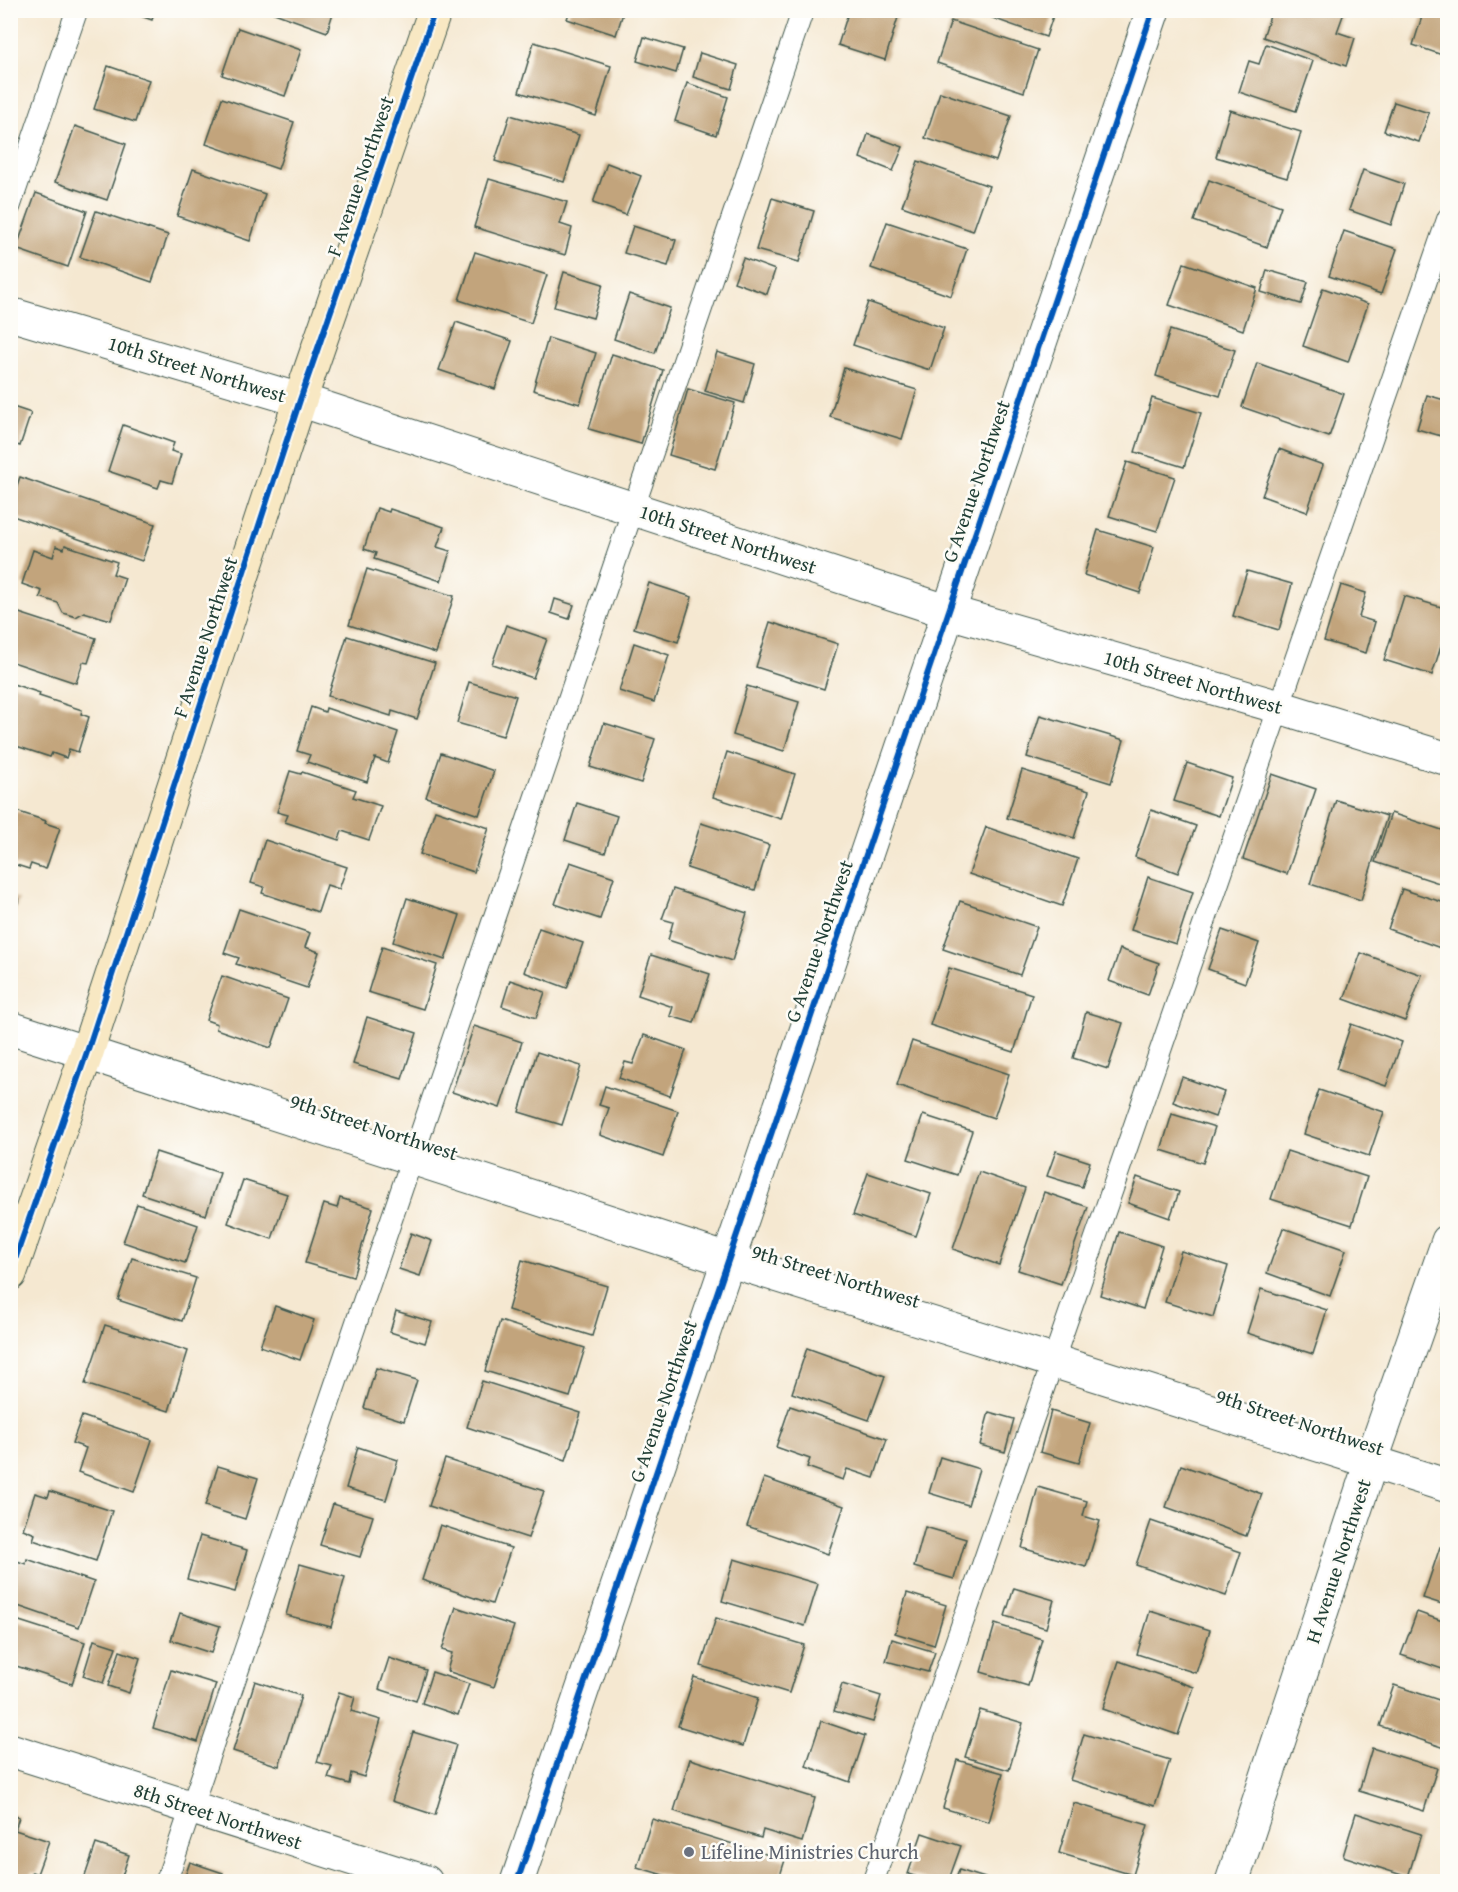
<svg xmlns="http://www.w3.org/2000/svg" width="1458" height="1892" font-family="'Gentium Book Plus',serif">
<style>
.building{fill:#c2a47b}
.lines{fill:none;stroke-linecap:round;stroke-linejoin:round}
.service-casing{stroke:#3f574c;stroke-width:23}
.minor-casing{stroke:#3f574c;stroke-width:35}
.secondary-casing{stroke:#3f574c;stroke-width:35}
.service{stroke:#fff;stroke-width:21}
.minor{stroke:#fff;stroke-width:33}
.secondary{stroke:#f8e8c3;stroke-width:33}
.cycleway-casing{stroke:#fdfcf7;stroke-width:10}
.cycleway{stroke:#0057b8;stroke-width:6}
.worship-dot{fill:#6b7280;stroke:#fdfcf7;stroke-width:2}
.labels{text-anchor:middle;stroke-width:5;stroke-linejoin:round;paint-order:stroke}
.street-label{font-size:20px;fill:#1f3d34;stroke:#fdfcf7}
.worship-label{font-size:20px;fill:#5b616d;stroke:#fdfcf7;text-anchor:start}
</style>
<rect width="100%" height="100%" fill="#fdfcf7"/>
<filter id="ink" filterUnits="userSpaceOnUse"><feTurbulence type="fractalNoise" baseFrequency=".0167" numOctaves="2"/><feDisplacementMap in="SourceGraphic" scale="12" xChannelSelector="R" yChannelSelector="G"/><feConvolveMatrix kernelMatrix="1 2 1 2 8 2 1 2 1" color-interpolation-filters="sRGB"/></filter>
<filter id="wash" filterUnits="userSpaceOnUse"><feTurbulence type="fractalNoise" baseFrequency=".008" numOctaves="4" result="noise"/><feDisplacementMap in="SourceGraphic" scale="24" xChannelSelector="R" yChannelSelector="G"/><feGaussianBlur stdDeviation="1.35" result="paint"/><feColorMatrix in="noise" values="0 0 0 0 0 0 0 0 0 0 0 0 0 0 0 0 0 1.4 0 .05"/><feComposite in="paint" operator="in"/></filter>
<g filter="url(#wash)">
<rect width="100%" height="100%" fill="#f5e8d1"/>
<g id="blocks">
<g class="building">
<polygon points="124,10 155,10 152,20"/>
<polygon points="266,10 334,10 327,32"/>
<polygon points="570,10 624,10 616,35 567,19"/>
<polygon points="849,10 888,10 899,14 885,60 838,45"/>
<polygon points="970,10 1055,10 1046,37"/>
<polygon points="1272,10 1345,10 1337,32 1355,38 1346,66 1263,37"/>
<polygon points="1424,10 1448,10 1448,57 1413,45"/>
<polygon points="951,21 1038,50 1024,92 937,63"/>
<polygon points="238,28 301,50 285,96 222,75"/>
<polygon points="644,37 683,49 676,73 637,61"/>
<polygon points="534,42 611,66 596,116 519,92"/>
<polygon points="1266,44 1313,61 1296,111 1239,92 1249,61 1259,64"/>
<polygon points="700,53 738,65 731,89 693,77"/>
<polygon points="108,66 149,80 135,122 94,109"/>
<polygon points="687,83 728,97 716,135 675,121"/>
<polygon points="940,92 1011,116 996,161 925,138"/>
<polygon points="222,98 294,122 278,169 206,144"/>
<polygon points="1394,102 1429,113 1419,142 1384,131"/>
<polygon points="1230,110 1301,132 1287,178 1216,157"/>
<polygon points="510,115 579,135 564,182 495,161"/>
<polygon points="75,126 126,144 107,200 55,182"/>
<polygon points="868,134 903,147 893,171 860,158"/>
<polygon points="918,161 989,186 973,231 902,206"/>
<polygon points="607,163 641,176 626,215 593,203"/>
<polygon points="193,169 265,194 250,241 177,216"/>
<polygon points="1363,170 1404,184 1391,225 1349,210"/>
<polygon points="489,179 567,202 560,224 572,228 565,255 474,227"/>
<polygon points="1209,180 1281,206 1267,247 1194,221"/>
<polygon points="36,193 87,211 68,267 16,249"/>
<polygon points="772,198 814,211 799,262 756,250"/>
<polygon points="96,211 168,235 152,282 80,257"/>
<polygon points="887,222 967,249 951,296 871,268"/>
<polygon points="633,226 676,240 668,266 624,253"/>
<polygon points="1344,231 1397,249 1381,294 1329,276"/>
<polygon points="475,252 547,275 531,323 459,300"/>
<polygon points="743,258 775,270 767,294 734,282"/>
<polygon points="1184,263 1257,288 1243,330 1169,305"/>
<polygon points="1267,270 1308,282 1301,304 1261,292"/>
<polygon points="564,272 603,284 593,318 554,307"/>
<polygon points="1323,288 1368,304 1348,362 1303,346"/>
<polygon points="629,294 670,308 655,353 614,339"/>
<polygon points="868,302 944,328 930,370 853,345"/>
<polygon points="456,322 512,341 495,389 439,370"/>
<polygon points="1170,330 1235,350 1220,396 1156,376"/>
<polygon points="548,338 596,353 580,404 533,390"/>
<polygon points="717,352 755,364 744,403 705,391"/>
<polygon points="612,354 663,370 641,444 589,429"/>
<polygon points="1257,363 1344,394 1329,437 1242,407"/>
<polygon points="844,368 917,390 902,439 830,417"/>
<polygon points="688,389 735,403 715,469 669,455"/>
<polygon points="1427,395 1448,401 1448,438 1417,429"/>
<polygon points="1152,398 1201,413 1184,467 1135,452"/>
<polygon points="10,406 31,413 20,446 10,443"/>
<polygon points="123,425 174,443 171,451 181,454 172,483 161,480 158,488 108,471"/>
<polygon points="1279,449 1323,465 1307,512 1262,496"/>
<polygon points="1127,462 1175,477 1157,531 1109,516"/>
<polygon points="20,477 155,524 142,561 10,515 10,505"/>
<polygon points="377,508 389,512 390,509 444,527 437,547 450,551 441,581 374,559 376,553 364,549"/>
<polygon points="1098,530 1154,547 1140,593 1084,575"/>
<polygon points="65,545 117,562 113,574 125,578 111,620 84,612 76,617 63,613 58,603 40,597 42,591 22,584 33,550 53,557 56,546 64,549"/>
<polygon points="367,569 454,596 436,653 349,625"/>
<polygon points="1247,571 1292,584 1279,630 1233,616"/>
<polygon points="649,583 692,597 678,642 634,628"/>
<polygon points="1341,585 1366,593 1359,617 1375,622 1366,653 1324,641"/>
<polygon points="1404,596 1448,609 1448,624 1432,675 1384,660"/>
<polygon points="555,599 574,605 569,619 551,613"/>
<polygon points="10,610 96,638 88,663 83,662 76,683 10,661"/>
<polygon points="770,622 838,644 824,689 756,667"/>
<polygon points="506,625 547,639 533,678 492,664"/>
<polygon points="347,636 435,663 417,719 392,711 391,716 328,696"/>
<polygon points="634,643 669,655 654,702 619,691"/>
<polygon points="469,682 516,696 503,736 457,723"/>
<polygon points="10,683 40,693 39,696 82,710 81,714 89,717 78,752 69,749 66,758 52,753 50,757 10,744"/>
<polygon points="747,686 799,702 784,751 733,735"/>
<polygon points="311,707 325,712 326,708 398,732 388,763 375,758 367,782 307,762 310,755 297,751"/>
<polygon points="1040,715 1124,740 1111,783 1027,757"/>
<polygon points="604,723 655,739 641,783 590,767"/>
<polygon points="727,752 795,774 781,819 713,797"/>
<polygon points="441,753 494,771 479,815 426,797"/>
<polygon points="1187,763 1232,778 1219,816 1174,801"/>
<polygon points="1022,770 1089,791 1074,838 1007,818"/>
<polygon points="290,771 301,774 302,772 356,790 353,797 381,806 369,840 342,831 339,840 285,822 288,815 277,812"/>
<polygon points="1272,774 1316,789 1287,874 1243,859"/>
<polygon points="1336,800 1387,816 1361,900 1310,884"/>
<polygon points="577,803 617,816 605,853 565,840"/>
<polygon points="10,809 46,821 45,823 60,828 46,869 31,864 29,869 10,863"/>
<polygon points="435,810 489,828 474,872 420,854"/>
<polygon points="1151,810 1196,826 1178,873 1135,857"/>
<polygon points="1391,813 1448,832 1448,886 1375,862"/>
<polygon points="701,823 769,845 755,890 687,868"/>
<polygon points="986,827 1078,859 1062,906 969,874"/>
<polygon points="265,840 347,867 339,889 327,885 318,912 262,893 264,887 251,883"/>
<polygon points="570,862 614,877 600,919 555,904"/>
<polygon points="1148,877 1193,892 1176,944 1131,930"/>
<polygon points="673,889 747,913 732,961 668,940 673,922 662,919"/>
<polygon points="1402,889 1448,904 1448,945 1446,950 1388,929"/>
<polygon points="10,896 19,899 11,924 10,924"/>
<polygon points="407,898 460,915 445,960 393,942"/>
<polygon points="960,901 1037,927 1020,975 943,949"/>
<polygon points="239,909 310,933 305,947 319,952 307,988 236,964 239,958 224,953"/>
<polygon points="539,928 583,943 567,988 524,972"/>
<polygon points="1222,930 1259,943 1245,983 1208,969"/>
<polygon points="382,947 437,965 423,1009 368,992"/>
<polygon points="1120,949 1159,963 1148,995 1109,981"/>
<polygon points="1361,953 1422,975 1405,1021 1344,999"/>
<polygon points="651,955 710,974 694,1023 670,1016 673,1007 638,995"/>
<polygon points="949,968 1032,994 1014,1052 930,1025"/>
<polygon points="222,976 288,999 271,1048 216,1029 217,1024 206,1020"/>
<polygon points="510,980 545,992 536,1018 502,1006"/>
<polygon points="1086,1012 1123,1023 1108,1069 1073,1058"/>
<polygon points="367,1017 417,1033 402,1079 353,1064"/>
<polygon points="1351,1024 1402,1042 1386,1086 1336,1069"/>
<polygon points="474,1026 522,1042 500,1108 452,1092"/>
<polygon points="644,1035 686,1050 670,1096 619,1078 625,1062 633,1064"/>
<polygon points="912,1041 1009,1074 994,1118 897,1085"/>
<polygon points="537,1052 581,1066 562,1125 519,1112"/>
<polygon points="1182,1077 1224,1092 1215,1117 1173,1102"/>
<polygon points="605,1086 678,1111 663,1157 600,1135 609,1108 599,1105"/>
<polygon points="1319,1090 1384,1112 1369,1156 1304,1134"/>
<polygon points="1172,1114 1215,1127 1203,1163 1161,1150"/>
<polygon points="923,1115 972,1131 957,1175 908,1159"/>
<polygon points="1056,1151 1090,1162 1082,1187 1047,1176"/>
<polygon points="1287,1151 1367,1177 1352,1225 1271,1199"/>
<polygon points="156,1152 220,1173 206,1215 142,1194"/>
<polygon points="979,1172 1025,1188 999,1265 953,1249"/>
<polygon points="868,1173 931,1194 916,1236 853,1215"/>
<polygon points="1137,1177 1179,1192 1170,1218 1128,1203"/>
<polygon points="243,1180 287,1194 272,1239 228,1223"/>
<polygon points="1044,1192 1088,1207 1061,1284 1018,1270"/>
<polygon points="340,1198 373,1208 353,1277 305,1263 324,1204 337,1208"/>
<polygon points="137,1204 198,1225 185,1263 123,1242"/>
<polygon points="1283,1228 1346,1250 1330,1296 1267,1273"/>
<polygon points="1119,1232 1162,1246 1143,1309 1100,1295"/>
<polygon points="411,1233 432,1241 420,1276 399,1269"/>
<polygon points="1181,1251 1228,1266 1213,1317 1165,1302"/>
<polygon points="132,1258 196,1278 182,1321 118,1300"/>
<polygon points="522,1260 607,1286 592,1336 508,1310"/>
<polygon points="1261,1289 1327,1310 1313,1354 1247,1333"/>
<polygon points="275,1306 314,1320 300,1360 260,1346"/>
<polygon points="396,1311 432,1322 425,1343 390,1332"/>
<polygon points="500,1321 585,1348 570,1397 485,1371"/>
<polygon points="105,1325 188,1351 169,1411 85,1384"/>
<polygon points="807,1348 885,1376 869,1420 792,1393"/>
<polygon points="376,1368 417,1380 404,1421 364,1408"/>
<polygon points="482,1381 581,1413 566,1460 467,1427"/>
<polygon points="790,1406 887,1439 874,1478 847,1469 843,1480 807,1467 810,1459 776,1447"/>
<polygon points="1051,1411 1090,1423 1079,1463 1040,1452"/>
<polygon points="989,1412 1014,1419 1005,1452 980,1445"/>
<polygon points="82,1416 152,1440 134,1492 78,1472 86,1448 72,1443"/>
<polygon points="358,1447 398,1460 386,1500 346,1488"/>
<polygon points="940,1457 979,1469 968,1505 929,1493"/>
<polygon points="445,1459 544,1491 528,1538 429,1506"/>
<polygon points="1181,1465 1262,1494 1246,1536 1166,1507"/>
<polygon points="218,1466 258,1478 245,1519 205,1506"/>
<polygon points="764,1478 844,1506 828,1554 747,1526"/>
<polygon points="1038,1487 1087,1501 1083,1516 1100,1521 1086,1567 1022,1548"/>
<polygon points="50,1491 112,1511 96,1561 33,1540 35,1534 23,1529 35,1493 48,1497"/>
<polygon points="333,1504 373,1516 360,1557 320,1545"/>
<polygon points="1151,1521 1241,1552 1226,1596 1136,1565"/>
<polygon points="440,1525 511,1548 492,1604 422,1580"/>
<polygon points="925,1527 966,1539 954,1579 914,1567"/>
<polygon points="200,1536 247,1550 235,1592 187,1579"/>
<polygon points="1440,1547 1448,1550 1448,1606 1423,1598"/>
<polygon points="11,1559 26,1564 27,1559 94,1582 79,1627 12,1604 14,1598 10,1597"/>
<polygon points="734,1559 818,1584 805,1626 722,1601"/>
<polygon points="300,1564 345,1577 331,1627 286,1615"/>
<polygon points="1014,1588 1054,1600 1046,1628 1005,1616"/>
<polygon points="907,1593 946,1605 934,1645 895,1633"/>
<polygon points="456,1607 514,1626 494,1687 447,1671 452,1653 442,1650"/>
<polygon points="1150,1611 1210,1630 1196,1673 1137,1654"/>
<polygon points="1417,1612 1448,1623 1448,1671 1401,1655"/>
<polygon points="180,1613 220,1626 211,1653 171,1640"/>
<polygon points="10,1618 85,1642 72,1684 10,1664"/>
<polygon points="716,1618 804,1645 789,1693 701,1666"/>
<polygon points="995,1624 1042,1639 1028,1686 981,1672"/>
<polygon points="892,1639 935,1652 928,1672 886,1661"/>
<polygon points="94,1640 116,1647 103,1683 83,1676"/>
<polygon points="120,1651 140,1658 129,1693 108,1686"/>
<polygon points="389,1658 426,1670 416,1701 379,1689"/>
<polygon points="1119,1661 1194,1687 1178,1735 1103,1709"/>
<polygon points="171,1670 216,1684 198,1742 153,1728"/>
<polygon points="432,1672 469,1684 458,1715 422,1703"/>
<polygon points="694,1677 758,1698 743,1746 678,1726"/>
<polygon points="255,1681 301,1696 279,1766 233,1751"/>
<polygon points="842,1684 881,1696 873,1722 834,1711"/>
<polygon points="1394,1685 1448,1703 1448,1749 1380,1726"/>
<polygon points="339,1692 355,1697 351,1711 381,1720 364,1777 351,1773 349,1784 328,1778 332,1766 317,1762"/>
<polygon points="980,1710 1023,1723 1009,1770 965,1757"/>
<polygon points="821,1721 865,1736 850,1782 806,1766"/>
<polygon points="413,1732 456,1745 435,1815 392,1801"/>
<polygon points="1084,1734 1170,1760 1155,1806 1070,1780"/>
<polygon points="1372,1748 1437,1768 1424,1811 1359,1791"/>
<polygon points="690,1759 815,1798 802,1842 763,1830 761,1838 674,1811"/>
<polygon points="957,1760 1003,1773 989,1822 943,1808"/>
<polygon points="1074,1803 1148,1825 1133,1875 1059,1853"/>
<polygon points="1356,1813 1421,1834 1408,1877 1343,1856"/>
<polygon points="10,1814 19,1817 15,1830 49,1841 37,1874 32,1872 29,1882 22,1882 10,1878"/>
<polygon points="652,1819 785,1860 778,1882 686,1882 637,1867"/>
<polygon points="922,1833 961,1846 948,1882 933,1882 908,1874"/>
<polygon points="96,1844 129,1855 120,1882 83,1882"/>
<polygon points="190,1862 223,1873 220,1882 183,1882"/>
<polygon points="959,1870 995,1881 995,1882 955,1882"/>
</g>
</g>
</g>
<g filter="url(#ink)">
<use href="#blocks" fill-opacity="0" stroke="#3f574c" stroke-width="1.5"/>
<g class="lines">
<g class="service-casing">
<g id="service">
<polyline points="10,206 77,10"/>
<polyline points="166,1882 803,10"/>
<polyline points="873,1882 1448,218"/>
</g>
</g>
<g class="minor-casing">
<g id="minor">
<polyline points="10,314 300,400 949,612 1279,707 1448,759"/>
<polyline points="10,1028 728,1260 1053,1361 1448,1486"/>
<polyline points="10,1750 426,1882"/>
<polyline points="517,1882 1153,10"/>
<polyline points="1232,1882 1371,1462 1448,1241"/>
</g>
</g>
<g class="secondary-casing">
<polyline id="secondary" points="10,1274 87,1052 300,400 435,10"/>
</g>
<use href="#service" class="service"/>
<use href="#minor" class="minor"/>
<use href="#secondary" class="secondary"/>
<g class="cycleway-casing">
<g id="cycleway">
<polyline points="10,1274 87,1052 300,400 435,10"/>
<polyline points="517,1882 1153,10"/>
</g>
</g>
<use href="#cycleway" class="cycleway"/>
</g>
</g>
<circle class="worship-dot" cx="689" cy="1852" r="6"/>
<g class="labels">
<g class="street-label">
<text transform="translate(360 176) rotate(-71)" y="7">F Avenue Northwest</text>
<text transform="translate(197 369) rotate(17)" y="7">10th Street Northwest</text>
<text transform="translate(976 481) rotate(-71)" y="7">G Avenue Northwest</text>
<text transform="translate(728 539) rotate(18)" y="7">10th Street Northwest</text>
<text transform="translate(205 637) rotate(-72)" y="7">F Avenue Northwest</text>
<text transform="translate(1193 682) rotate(16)" y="7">10th Street Northwest</text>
<text transform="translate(819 941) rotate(-71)" y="7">G Avenue Northwest</text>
<text transform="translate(374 1127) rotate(18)" y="7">9th Street Northwest</text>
<text transform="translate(836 1276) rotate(17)" y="7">9th Street Northwest</text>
<text transform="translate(663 1401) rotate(-71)" y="7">G Avenue Northwest</text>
<text transform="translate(1300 1422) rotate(18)" y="7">9th Street Northwest</text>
<text transform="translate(1338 1561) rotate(-72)" y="7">H Avenue Northwest</text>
<text transform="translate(218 1816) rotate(18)" y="7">8th Street Northwest</text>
</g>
<g class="worship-label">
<text x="701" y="1859">Lifeline Ministries Church</text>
</g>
</g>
<rect width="1458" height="1892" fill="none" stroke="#fdfcf7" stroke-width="36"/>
</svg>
